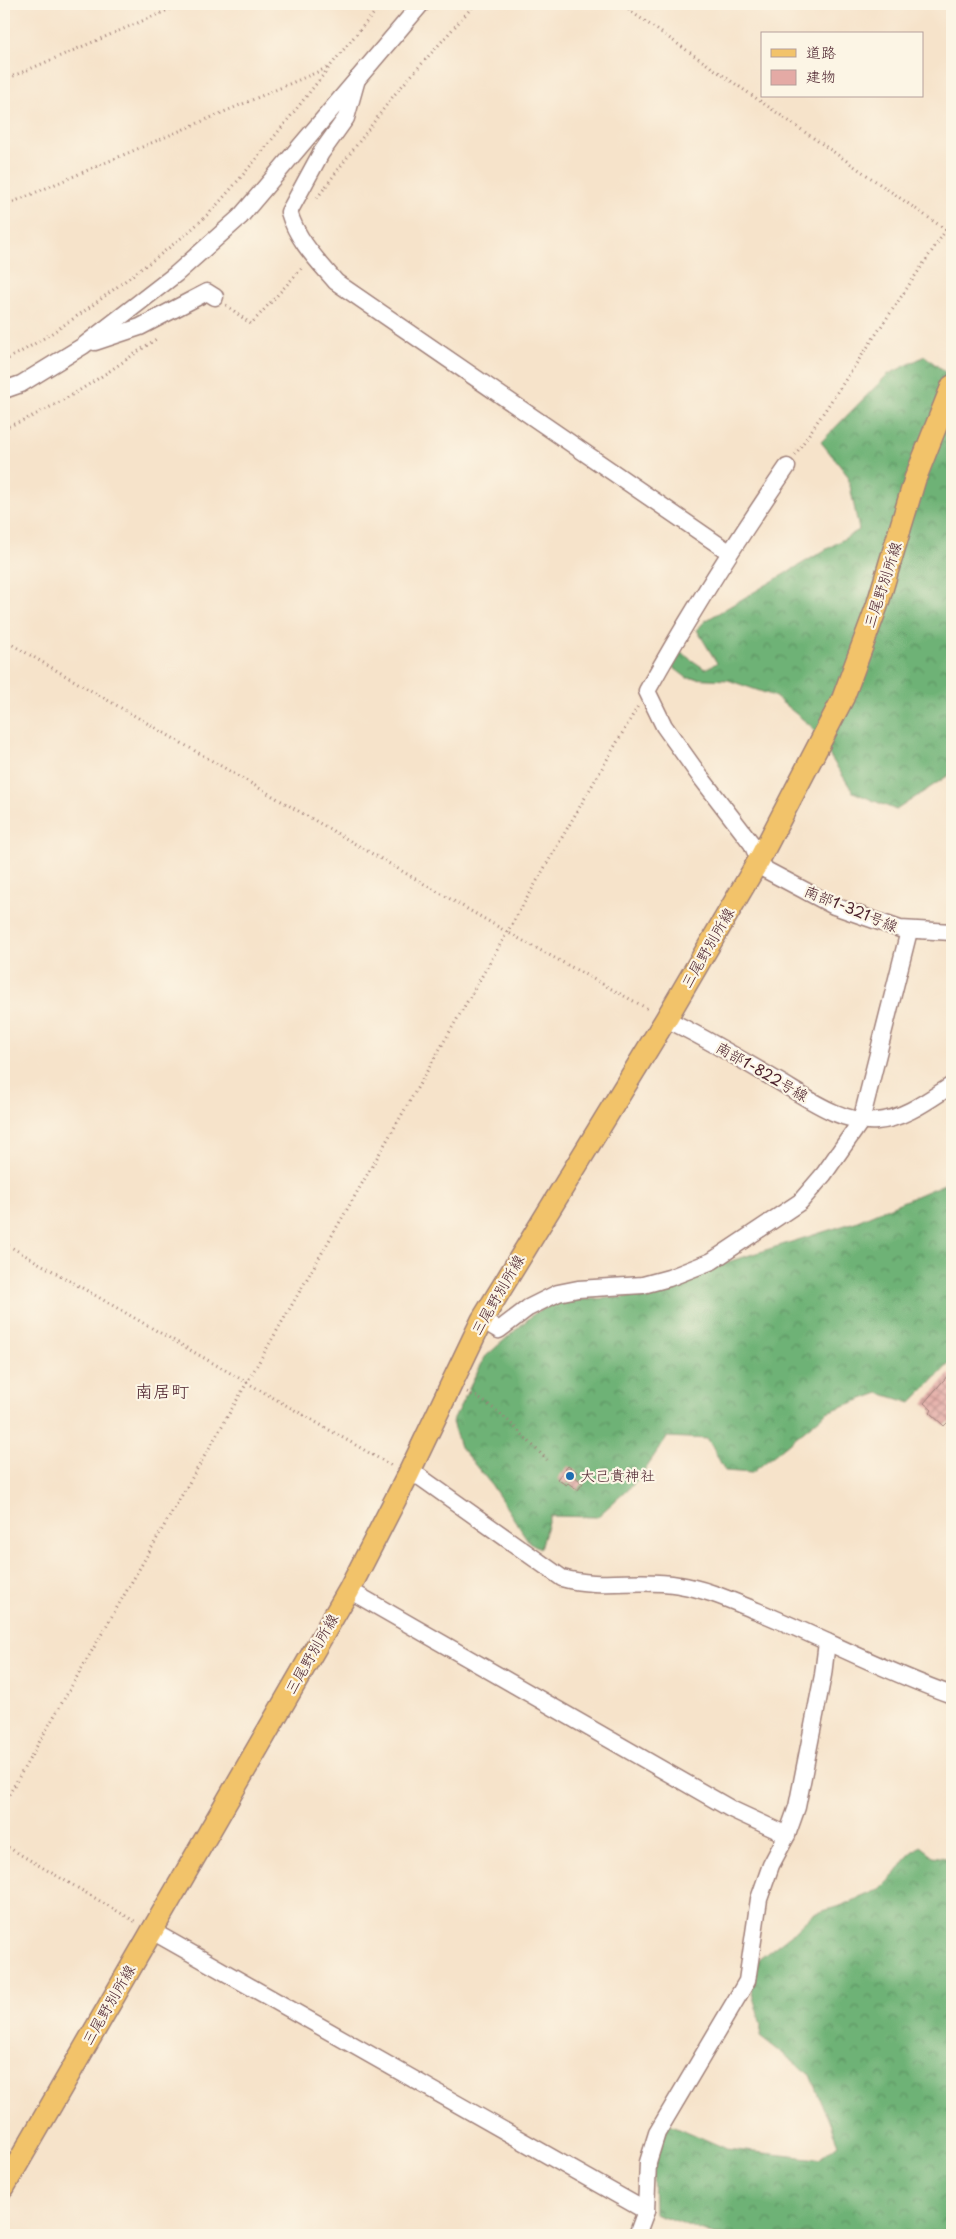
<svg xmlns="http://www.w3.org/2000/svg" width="956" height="2239" font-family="'Playpen Sans','Klee One',sans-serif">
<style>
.forest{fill:url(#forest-crowns);stroke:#5c6850}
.building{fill:url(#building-cross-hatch)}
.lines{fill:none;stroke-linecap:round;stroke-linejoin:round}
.minor-casing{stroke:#a0817a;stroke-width:19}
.major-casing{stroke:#a0817a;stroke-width:24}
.path{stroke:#a0817a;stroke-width:3;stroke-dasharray:1 4;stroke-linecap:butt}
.minor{stroke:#fff;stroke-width:16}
.major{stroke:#f2c36a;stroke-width:21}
.poi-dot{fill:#1f6fb2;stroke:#fcf5e5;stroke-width:2}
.labels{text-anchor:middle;stroke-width:4.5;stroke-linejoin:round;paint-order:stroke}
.street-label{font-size:15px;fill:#4a1f2b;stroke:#fcf5e5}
.poi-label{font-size:15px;fill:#4a1f2b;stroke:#fcf5e5;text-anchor:start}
.quarter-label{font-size:18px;fill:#4a1f2b;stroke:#fcf5e5}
</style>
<defs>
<pattern id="forest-crowns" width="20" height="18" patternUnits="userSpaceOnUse" patternTransform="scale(1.25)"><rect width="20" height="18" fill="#6eb276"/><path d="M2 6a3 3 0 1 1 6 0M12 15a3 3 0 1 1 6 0" fill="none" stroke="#5c9061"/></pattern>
<pattern id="building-cross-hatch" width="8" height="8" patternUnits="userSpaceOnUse" patternTransform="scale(1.25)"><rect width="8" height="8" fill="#e4aaa5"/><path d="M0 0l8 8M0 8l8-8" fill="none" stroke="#bb8a87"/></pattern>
</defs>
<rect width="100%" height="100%" fill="#fcf5e5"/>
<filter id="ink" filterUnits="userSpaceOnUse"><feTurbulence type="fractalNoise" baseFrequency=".02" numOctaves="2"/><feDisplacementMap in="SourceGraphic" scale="10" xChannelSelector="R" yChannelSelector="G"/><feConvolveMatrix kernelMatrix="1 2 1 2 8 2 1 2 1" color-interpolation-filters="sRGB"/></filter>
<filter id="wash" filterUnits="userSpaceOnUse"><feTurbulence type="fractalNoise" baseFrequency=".0096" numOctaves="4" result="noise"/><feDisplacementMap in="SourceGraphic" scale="20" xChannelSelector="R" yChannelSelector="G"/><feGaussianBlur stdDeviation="1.12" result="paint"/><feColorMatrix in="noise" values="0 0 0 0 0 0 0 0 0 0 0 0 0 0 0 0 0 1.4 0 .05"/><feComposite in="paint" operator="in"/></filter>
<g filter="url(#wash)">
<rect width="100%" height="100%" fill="#f6e3ca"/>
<g class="forest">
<polygon points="925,356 952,378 952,773 896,810 853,792 811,726 774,696 728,680 687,678 670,665 680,652 705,669 717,663 697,630 705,621 859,530 848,476 821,442 887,375"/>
<polygon points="944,1184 952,1187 952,1366 949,1364 911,1403 879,1393 827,1412 752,1473 725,1471 708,1439 667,1437 636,1482 597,1517 550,1516 540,1548 529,1542 491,1484 460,1447 452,1422 485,1357 535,1313 560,1301 644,1296 718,1265 855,1222"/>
<polygon points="920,1846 933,1856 952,1859 952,2235 714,2235 654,2213 653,2159 668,2123 727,2149 819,2159 838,2144 810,2075 760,2036 761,2025 750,1986 758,1960 793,1933 813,1914 843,1905 880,1889 897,1872 909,1855"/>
</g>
<g id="blocks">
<g class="building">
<polygon points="949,1374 952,1376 952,1430 949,1428 952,1425 948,1422 944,1426 930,1413 932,1410 924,1403"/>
<polygon points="568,1466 577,1472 574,1476 583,1483 578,1490 568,1483 566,1485 557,1479"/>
</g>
</g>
</g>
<g filter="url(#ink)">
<use href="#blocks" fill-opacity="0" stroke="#a0817a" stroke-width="1"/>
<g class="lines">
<g class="minor-casing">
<g id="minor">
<path d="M357 79 346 118 321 153 289 212C297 240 317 260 336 282L729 552"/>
<polyline points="95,342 140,327 207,292 215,297"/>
<polyline points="4,390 21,384 83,346 176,274 240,217 421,4"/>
<path d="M787 467C737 540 690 614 647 691L664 726 699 775 752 844 759 860 766 870 834 906 900 929 952 932"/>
<path d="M666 1019C704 1037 740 1059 776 1080 806 1097 841 1124 877 1121 904 1119 930 1099 952 1085"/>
<polyline points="482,1320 499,1330 528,1308 558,1293 578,1289 643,1285 669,1278 712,1261 800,1202 824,1174 861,1121 909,931"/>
<path d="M408 1475 420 1477 562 1578C600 1589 640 1578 679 1585 706 1589 732 1601 757 1611 823 1638 886 1672 952 1695"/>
<polyline points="349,1590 731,1809 787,1835"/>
<polyline points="152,1931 646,2211"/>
<polyline points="637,2235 646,2211 648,2162 657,2133 747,1981 759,1899 771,1865 787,1835 797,1807 823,1675 827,1642"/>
</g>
</g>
<g class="major-casing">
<polyline id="major" points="4,2187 349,1590 408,1475 482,1320 666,1019 759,860 843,698 877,606 915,479 952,386"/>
</g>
<g class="path">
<polyline points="620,4 952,234"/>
<polyline points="4,9 11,4"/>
<polyline points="4,80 182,4"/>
<polyline points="317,198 394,95 475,4"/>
<polyline points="4,206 329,67"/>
<polyline points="226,305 251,324 303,267"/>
<path d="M4 361C52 336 95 304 138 271 164 252 192 231 214 208 273 143 324 70 382 4"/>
<path d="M4 428C60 407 107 373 156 339"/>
<polyline points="795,455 952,221"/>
<polyline points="4,640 507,932 650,1010"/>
<polyline points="4,1243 392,1466"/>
<path d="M467 1392C498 1406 523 1436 547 1460"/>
<polyline points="4,1803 638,706"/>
<polyline points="4,1845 136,1922"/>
</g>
<use href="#minor" class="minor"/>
<use href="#major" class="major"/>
</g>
</g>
<circle class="poi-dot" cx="570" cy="1476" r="5"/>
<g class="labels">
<g class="street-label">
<text transform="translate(883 585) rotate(-72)" y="5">三尾野別所線</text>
<text transform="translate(851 909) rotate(22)" y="5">南部1-321号線</text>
<text transform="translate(708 948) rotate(-60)" y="5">三尾野別所線</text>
<text transform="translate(762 1072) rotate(30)" y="5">南部1-822号線</text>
<text transform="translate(498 1295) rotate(-60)" y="5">三尾野別所線</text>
<text transform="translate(312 1654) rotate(-60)" y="5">三尾野別所線</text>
<text transform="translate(109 2005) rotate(-60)" y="5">三尾野別所線</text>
</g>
<g class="poi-label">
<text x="580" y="1481">大己貴神社</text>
</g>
<g class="quarter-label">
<text x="162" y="1398">南居町</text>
</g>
</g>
<rect width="956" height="2239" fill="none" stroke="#fcf5e5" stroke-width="20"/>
<rect x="761" y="32" width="162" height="65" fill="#fcf5e5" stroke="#b59f9b"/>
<rect x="771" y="49" width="25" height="8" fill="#f2c36a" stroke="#b59f9b"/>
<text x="806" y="58" font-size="15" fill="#4a1f2b">道路</text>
<rect x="771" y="70" width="25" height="15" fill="#e4aaa5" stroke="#b59f9b"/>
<text x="806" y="82" font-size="15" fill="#4a1f2b">建物</text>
</svg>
